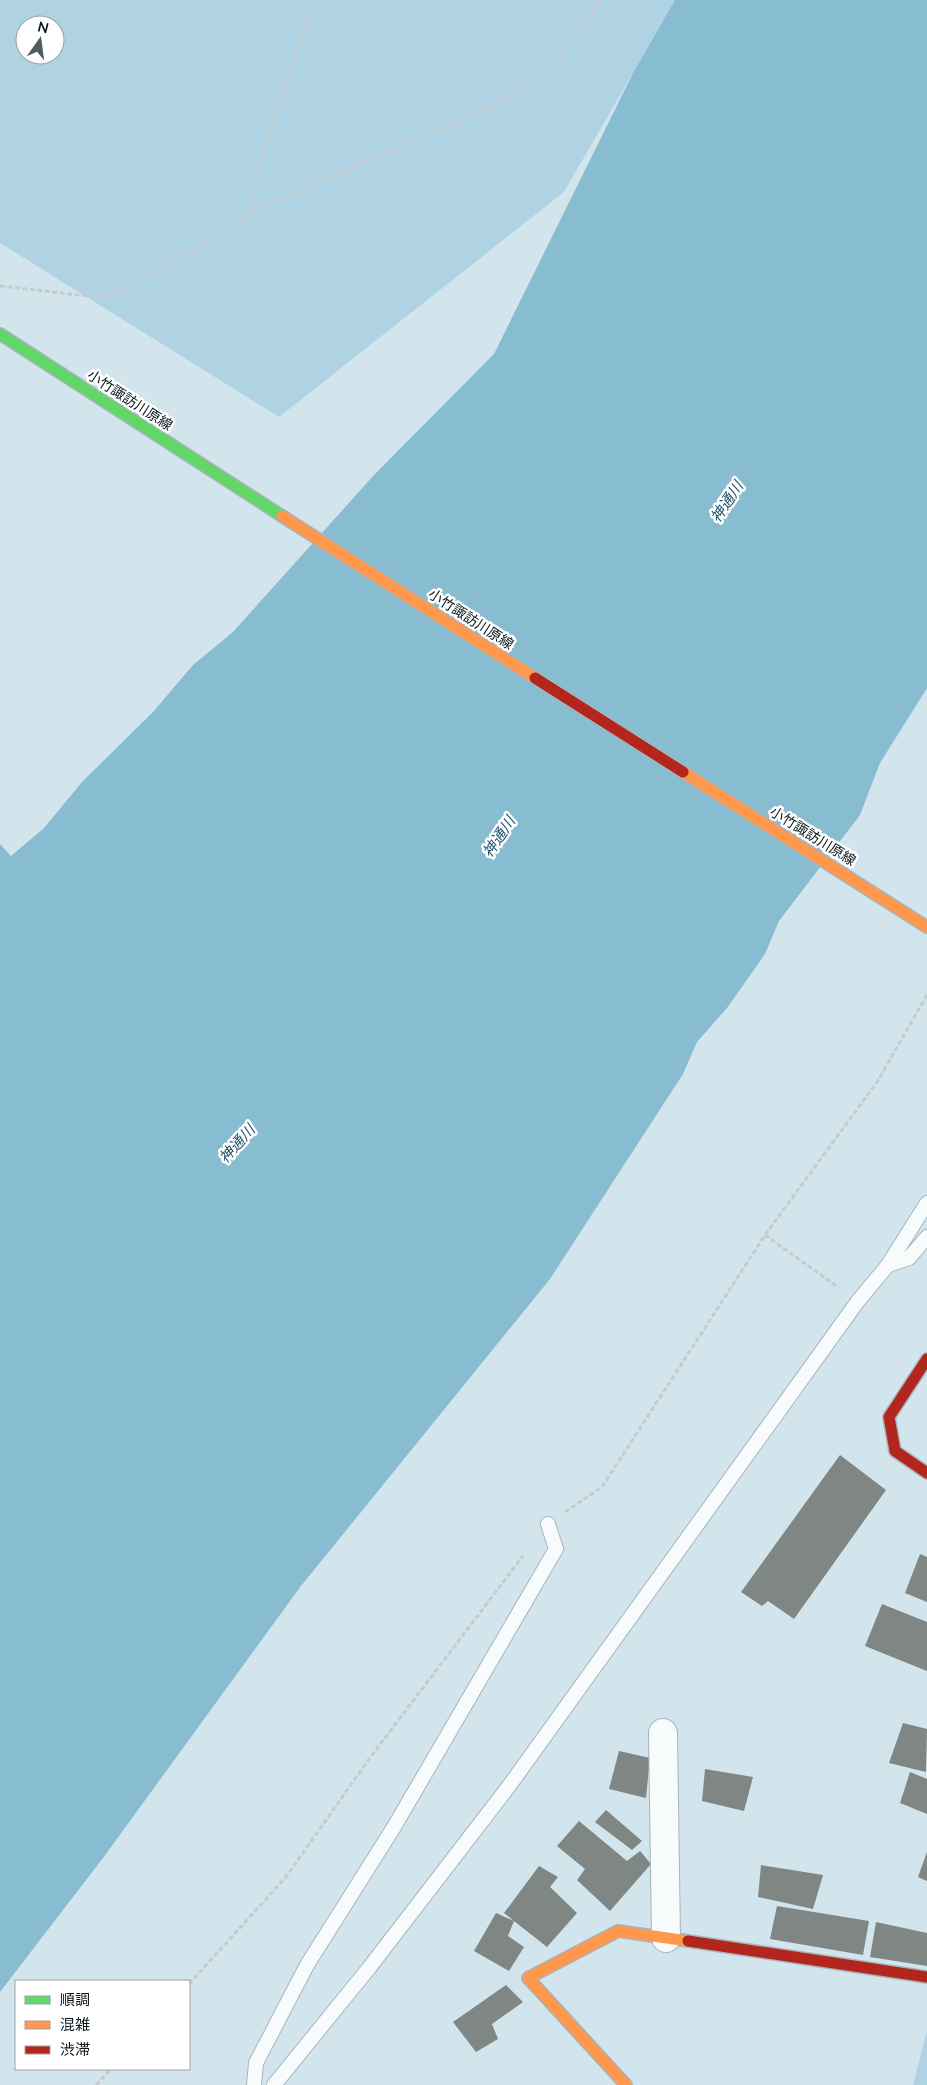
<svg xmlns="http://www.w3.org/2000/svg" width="927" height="2085" font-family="Lato,'Noto Sans JP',sans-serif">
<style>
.green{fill:#afd3e3;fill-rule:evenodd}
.water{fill:#88bcd1}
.building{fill:#7f8684}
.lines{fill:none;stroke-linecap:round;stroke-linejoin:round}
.lane-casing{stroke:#a7b5bc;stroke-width:16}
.street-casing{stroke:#a7b5bc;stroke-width:30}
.fast-casing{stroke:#a7b5bc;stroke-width:14}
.slow-casing{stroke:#a7b5bc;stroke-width:14}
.jam-casing{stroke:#a7b5bc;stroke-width:14}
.path{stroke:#c6ccce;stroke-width:3;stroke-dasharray:5 2.5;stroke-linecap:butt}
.lane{stroke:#f8fbfc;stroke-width:14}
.street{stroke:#f8fbfc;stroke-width:28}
.fast{stroke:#63d668;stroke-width:11}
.slow{stroke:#ff974d;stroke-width:11}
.jam{stroke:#b3261e;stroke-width:11}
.labels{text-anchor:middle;stroke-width:5;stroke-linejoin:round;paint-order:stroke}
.street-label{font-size:14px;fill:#081419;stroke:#fff}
.water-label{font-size:15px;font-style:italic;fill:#22576b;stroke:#fff}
</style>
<rect width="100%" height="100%" fill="#d2e5ed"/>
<g class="green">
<path d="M0 0H675L564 192 279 417 0 243ZM25 25H55V55H25Z"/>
<polygon points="927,2030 927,2085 913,2085"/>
</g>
<polygon class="water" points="675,0 927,0 927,688 880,763 860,815 779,921 765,954 727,1008 697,1042 683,1074 550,1279 301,1586 103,1858 0,1992 0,844 11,856 44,828 82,782 153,712 193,665 233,632 374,475 494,354 633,73"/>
<g class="building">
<polygon points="840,1455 886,1490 794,1619 768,1601 762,1606 741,1592"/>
<polygon points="920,1554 927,1557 927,1602 905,1593"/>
<polygon points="882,1604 927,1622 927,1671 865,1646"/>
<polygon points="903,1723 927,1729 926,1772 889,1763"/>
<polygon points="619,1751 650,1758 646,1798 609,1789"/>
<polygon points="705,1769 753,1777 744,1811 702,1801"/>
<polygon points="910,1772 927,1779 927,1814 900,1803"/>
<polygon points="606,1810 642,1841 632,1850 595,1822"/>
<polygon points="579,1821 627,1861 640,1851 651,1864 610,1911 577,1880 585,1869 557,1846"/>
<polygon points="927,1852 927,1881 918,1877"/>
<polygon points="761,1865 823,1875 813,1909 758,1897"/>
<polygon points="539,1866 558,1877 550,1887 577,1913 547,1947 514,1921 508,1936 524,1947 509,1971 474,1951 496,1913 514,1921 504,1913"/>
<polygon points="777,1906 869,1921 863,1955 770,1939"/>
<polygon points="876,1922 927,1933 927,1966 870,1957"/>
<polygon points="506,1985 523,2002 492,2024 498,2039 476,2052 453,2022"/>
</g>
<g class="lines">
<g class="lane-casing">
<g id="lane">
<polyline points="888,1265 909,1258 927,1237"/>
<polyline points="254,2085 256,2063 307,1965 394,1827 556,1549 548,1524"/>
<polyline points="274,2085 369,1968 509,1786 858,1301 888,1265 927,1203"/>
</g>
</g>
<g class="street-casing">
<polyline id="street" points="663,1733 666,1938"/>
</g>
<g class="fast-casing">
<polyline id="fast" points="0,334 282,516"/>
</g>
<g class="slow-casing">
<g id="slow">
<polyline points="282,516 535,678"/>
<polyline points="683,772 927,927"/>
<polyline points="626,2085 528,1978 618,1931 688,1941"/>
</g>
</g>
<g class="jam-casing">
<g id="jam">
<polyline points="535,678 683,772"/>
<polyline points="927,1359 889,1417 895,1451 927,1473"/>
<polyline points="688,1941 927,1977"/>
</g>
</g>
<g class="path">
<polyline points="248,213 281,91 317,0"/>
<polyline points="0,286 106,298 210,241 248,214 508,99 544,72 579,35 601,0"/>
<polyline points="765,1235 839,1288"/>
<polyline points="565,1512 602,1487 765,1235 877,1082 927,995"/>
<polyline points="189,1984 286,1877 369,1759 523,1556"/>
<polyline points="96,2085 111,2069"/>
</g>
<use href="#lane" class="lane"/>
<use href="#street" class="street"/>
<use href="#fast" class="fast"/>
<use href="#slow" class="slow"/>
<use href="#jam" class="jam"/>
</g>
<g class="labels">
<g class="street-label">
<text transform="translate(130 400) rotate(33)" y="5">小竹諏訪川原線</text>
<text transform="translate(471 619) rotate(33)" y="5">小竹諏訪川原線</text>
<text transform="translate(813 836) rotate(32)" y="5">小竹諏訪川原線</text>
</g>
<g class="water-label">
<text transform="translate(727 502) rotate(-56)" y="5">神通川</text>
<text transform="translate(499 837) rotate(-56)" y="5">神通川</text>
<text transform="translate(237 1144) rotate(-48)" y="5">神通川</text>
</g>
</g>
<rect x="15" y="1980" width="175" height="90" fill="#ffffff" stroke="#9ca1a3"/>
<rect x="25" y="1996" width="25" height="8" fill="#63d668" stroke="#9ca1a3"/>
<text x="60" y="2005" font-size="15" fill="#081419">順調</text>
<rect x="25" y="2021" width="25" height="8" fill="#ff974d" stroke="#9ca1a3"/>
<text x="60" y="2030" font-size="15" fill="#081419">混雑</text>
<rect x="25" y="2046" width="25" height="8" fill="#b3261e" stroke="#9ca1a3"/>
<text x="60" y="2055" font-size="15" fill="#081419">渋滞</text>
<g transform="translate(40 40) rotate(14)"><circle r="24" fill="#ffffff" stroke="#9ca1a3"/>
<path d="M0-4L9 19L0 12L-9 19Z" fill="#4f5d63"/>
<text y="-8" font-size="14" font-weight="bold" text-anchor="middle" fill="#081419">N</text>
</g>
</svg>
